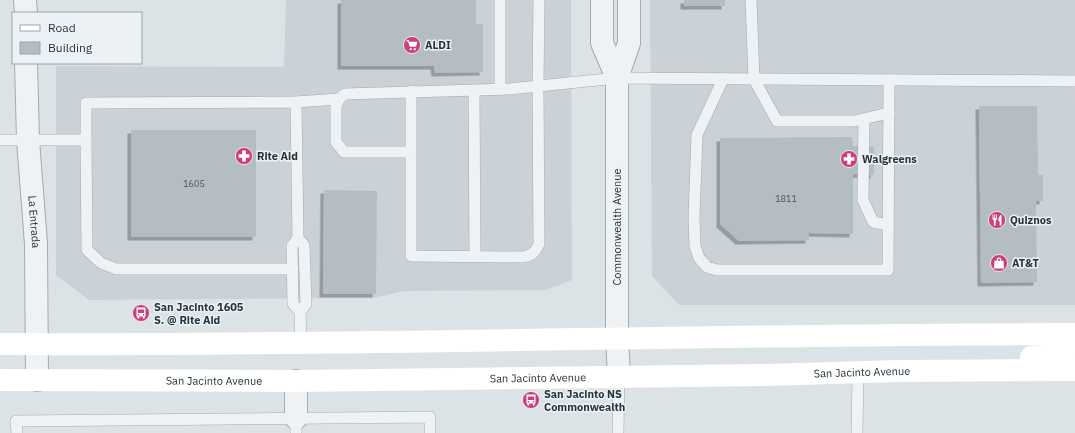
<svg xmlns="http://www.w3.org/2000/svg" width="1075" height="433" font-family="'IBM Plex Sans',sans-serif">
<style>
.built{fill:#cad2d8}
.building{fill:#b3bdc2;filter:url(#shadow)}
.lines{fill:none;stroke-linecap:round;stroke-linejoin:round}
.lane-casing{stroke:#a2abb0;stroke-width:12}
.street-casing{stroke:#a2abb0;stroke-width:24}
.lane{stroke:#eef2f4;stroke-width:11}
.street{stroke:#eef2f4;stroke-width:22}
.secondary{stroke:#fff;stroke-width:22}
.labels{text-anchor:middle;stroke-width:3;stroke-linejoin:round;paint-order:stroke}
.number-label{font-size:9px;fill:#49565e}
.poi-label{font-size:11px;font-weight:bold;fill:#26343c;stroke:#ebf1f4;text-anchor:start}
.street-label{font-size:11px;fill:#26343c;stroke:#ebf1f4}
</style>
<defs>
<filter id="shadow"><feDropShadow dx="-3.5" dy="3.5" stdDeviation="0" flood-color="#0004"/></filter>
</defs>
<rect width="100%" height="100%" fill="#dce3e6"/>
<g class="built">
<polygon points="286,0 571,0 572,280 546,290 404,291 374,298 89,300 56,275 56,66 284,67"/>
<polygon points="650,0 1075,0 1075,305 679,305 652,276"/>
</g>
<g class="building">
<polygon points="341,0 476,0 476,24 483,24 483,72 435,73 434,66 341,66"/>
<rect x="684" y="0" width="41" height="6"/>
<polygon points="979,106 1037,106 1038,175 1043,175 1043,201 1036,201 1037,282 981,283"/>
<rect x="131" y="130" width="125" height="107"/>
<polygon points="852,137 853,146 874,147 874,175 853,174 853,234 809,233 809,240 739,241 720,224 720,138"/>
<polygon points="324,190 377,191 376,294 323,294"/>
</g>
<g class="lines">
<g class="lane-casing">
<g id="lane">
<polyline points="500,0 500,89"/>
<path d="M539 0 538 86 539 244C535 253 532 255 523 257L411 256V152H344L336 142V106L339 99 345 94 509 89 617 78 1075 81"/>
<polyline points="751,0 754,79 777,121 854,121 889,113"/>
<polyline points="723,79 697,135 694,218 695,246 699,258 707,267 717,270 888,270 889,80"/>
<polyline points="474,90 475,256"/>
<polyline points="296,102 339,99"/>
<polyline points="864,119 863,200 873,222 888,225"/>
<polyline points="0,140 86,140 86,103 296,102 298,238"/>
<polyline points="86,140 87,250 101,263 116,269 293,269"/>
<polyline points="411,152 411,91"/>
<polyline points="300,312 306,304 304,245 298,238 292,246 293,304 300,312 301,344"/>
<polyline points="296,418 296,433"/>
<polyline points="17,433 16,421 430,417 430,433"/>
<polyline points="618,433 619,376"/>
<polyline points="857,433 858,373"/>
</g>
</g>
<g class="street-casing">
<g id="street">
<polyline points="25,0 26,13"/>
<polyline points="602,0 602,43 617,78"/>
<path id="s1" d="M26 63 28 140 36 244 37 380"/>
<polyline points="619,376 617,338 617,78 629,43 629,0"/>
<polyline points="296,418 296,381"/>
</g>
</g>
<use href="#lane" class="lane"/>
<use href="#street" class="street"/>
<g class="secondary">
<path d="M0 344C358 346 717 334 1075 334"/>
<polyline points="1031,357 1060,355 1070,349 1075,334"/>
<path id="s2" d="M0 380 296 381 766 375 898 371 1075 370"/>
</g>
</g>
<defs>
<g id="supermarket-disc" transform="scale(0.9)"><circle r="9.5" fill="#cc3f7e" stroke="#ebf1f4"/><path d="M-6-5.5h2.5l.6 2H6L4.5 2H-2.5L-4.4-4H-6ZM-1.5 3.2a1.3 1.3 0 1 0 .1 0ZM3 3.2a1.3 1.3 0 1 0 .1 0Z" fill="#fff"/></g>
<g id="pharmacy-disc" transform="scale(0.9)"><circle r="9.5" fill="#cc3f7e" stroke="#ebf1f4"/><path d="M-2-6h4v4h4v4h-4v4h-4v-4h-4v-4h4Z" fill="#fff"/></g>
<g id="restaurant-disc" transform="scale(0.9)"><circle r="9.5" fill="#cc3f7e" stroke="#ebf1f4"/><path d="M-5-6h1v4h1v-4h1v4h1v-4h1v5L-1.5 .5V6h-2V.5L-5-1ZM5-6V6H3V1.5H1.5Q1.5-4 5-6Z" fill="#fff"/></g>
<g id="shop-disc" transform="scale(0.9)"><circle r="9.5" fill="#cc3f7e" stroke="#ebf1f4"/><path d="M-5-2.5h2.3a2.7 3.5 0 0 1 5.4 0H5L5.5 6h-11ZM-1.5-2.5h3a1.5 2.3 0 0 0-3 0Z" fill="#fff"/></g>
<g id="bus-disc" transform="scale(0.9)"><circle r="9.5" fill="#cc3f7e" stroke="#ebf1f4"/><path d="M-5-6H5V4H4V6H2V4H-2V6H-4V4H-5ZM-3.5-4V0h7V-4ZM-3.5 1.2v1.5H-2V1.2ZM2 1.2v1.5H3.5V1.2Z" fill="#fff"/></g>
</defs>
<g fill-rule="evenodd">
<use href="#supermarket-disc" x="412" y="45"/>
<use href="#pharmacy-disc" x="244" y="156"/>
<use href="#pharmacy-disc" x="849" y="159"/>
<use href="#restaurant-disc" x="997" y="220"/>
<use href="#shop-disc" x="999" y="263"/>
<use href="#bus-disc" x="141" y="313"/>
<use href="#bus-disc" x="531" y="400"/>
</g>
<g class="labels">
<g class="number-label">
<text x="194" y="187">1605</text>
<text x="786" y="202">1811</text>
</g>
<g class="poi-label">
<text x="425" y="49">ALDI</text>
<text x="257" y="160">Rite Aid</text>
<text x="862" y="163">Walgreens</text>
<text x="1010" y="224">Quiznos</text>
<text x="1012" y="267">AT&amp;T</text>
<text x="154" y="311">San Jacinto 1605<tspan x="154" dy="13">S. @ Rite Aid</tspan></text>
<text x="544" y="398">San Jacinto NS<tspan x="544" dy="13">Commonwealth</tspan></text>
</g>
<g class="street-label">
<text dy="4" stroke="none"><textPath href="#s1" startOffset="159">La Entrada</textPath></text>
<text transform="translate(617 227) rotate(-90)" y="4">Commonwealth Avenue</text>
<text dy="4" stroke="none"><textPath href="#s2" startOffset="862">San Jacinto Avenue</textPath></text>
<text dy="4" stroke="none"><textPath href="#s2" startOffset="538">San Jacinto Avenue</textPath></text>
<text dy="4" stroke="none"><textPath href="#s2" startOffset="214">San Jacinto Avenue</textPath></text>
</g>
</g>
<rect x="12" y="12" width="130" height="52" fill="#ebf1f4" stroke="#9ca5aa"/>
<rect x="20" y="25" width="20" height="6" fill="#ffffff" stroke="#9ca5aa"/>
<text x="48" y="32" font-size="12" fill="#26343c">Road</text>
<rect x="20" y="42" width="20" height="12" fill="#b3bdc2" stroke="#9ca5aa"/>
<text x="48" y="52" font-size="12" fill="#26343c">Building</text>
</svg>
